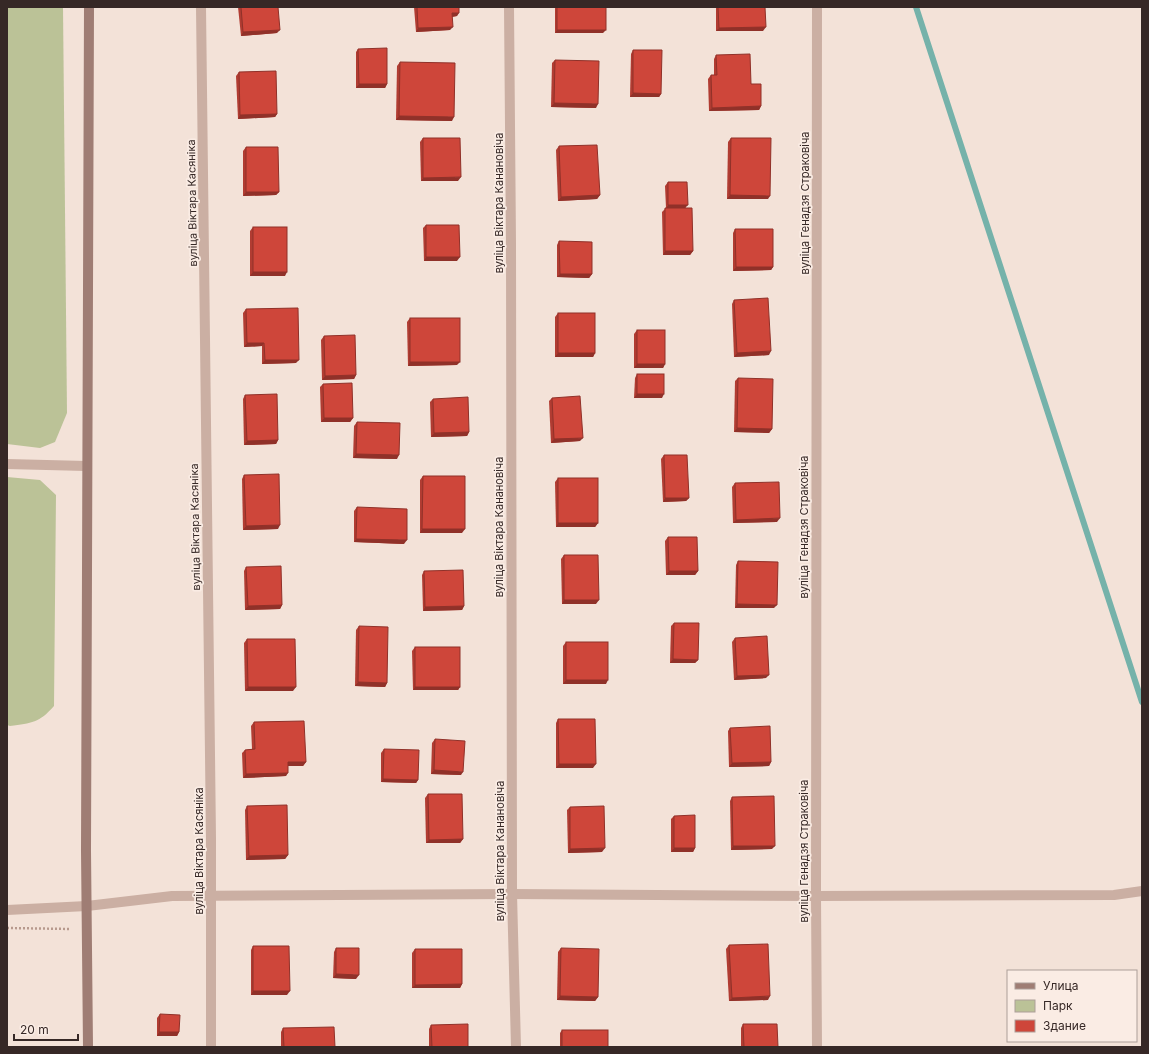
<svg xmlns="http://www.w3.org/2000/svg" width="1149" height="1054" font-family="Inter,sans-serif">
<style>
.green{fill:#bbc297}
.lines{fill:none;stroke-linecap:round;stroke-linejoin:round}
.stream{stroke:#75b2aa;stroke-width:6}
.path{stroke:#b7998d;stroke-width:2.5;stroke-dasharray:2 2;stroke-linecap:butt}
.street{stroke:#cbafa3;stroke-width:10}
.secondary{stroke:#9f7d74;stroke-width:10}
.wall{fill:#b13c32}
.shaded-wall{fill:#903129}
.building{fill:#ce463a;stroke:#903129}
.labels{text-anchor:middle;stroke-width:3.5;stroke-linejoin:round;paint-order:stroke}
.street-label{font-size:11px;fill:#362826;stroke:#faece4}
</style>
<rect width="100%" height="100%" fill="#f3e2d8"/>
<g class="green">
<polygon points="7,7 63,7 67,413 55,442 40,448 7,444"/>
<path d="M7 477 40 480 56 495 54 706C39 723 32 723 10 726L7 725Z"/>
</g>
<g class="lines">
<polyline class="stream" points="916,7 1142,702"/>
<polyline class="path" points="7,928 71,929"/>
<g class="street">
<polyline points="201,7 211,838 211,1047"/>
<polyline points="509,7 511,244 512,894 516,1047"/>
<polyline points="817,7 816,896 817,1047"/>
<polyline points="7,464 86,466"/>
<polyline points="7,910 87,906 172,896 512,894 816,896 1114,895 1142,891"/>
</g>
<polyline class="secondary" points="88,1047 86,851 89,7"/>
</g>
<g class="wall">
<polygon points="238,7 278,7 277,33 241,36"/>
<polygon points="414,7 459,7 457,16 452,17 450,30 416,32"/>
<polygon points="555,7 606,7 603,33 555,33"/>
<polygon points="716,7 765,7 763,31 716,31"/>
<polygon points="358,49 387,84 385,88 356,88 356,52"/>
<polygon points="633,50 661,94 659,97 630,97 631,54"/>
<polygon points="716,55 751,84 761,106 759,110 709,111 708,79 711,75 714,75 714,59"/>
<polygon points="555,60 596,108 551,107 552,63"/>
<polygon points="400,62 452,121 396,120 397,66"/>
<polygon points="239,72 277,114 275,117 238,119 236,76"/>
<polygon points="423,138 458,181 421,181 420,142"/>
<polygon points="731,138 768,199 727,199 728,142"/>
<polygon points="559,146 600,195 597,199 558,201 556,150"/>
<polygon points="246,147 279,192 276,195 243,196 243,151"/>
<polygon points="668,182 686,208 693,251 690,255 663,255 662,212 666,208 665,186"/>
<polygon points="426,225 457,261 424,261 423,228"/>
<polygon points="253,227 285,276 250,276 250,231"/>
<polygon points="735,229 773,267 771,270 733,271 733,233"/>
<polygon points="559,241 592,274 589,278 557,277 557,245"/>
<polygon points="734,300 769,355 734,357 732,304"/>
<polygon points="246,309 296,363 262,364 262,346 244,347 243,313"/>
<polygon points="558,313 595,353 593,357 555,357 555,317"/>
<polygon points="410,318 457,365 408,366 407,322"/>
<polygon points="637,330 665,364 663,368 634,368 634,334"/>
<polygon points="324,336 356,375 354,379 322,380 321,340"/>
<polygon points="637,374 662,398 634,398 635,378"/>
<polygon points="738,378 772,429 769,433 734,432 735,381"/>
<polygon points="323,384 353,418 350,422 321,422 320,387"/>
<polygon points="245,395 278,440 276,444 244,445 243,399"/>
<polygon points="552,398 580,441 551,443 549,401"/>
<polygon points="433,399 469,432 467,436 431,437 430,402"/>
<polygon points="357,422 397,459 353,458 354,426"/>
<polygon points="664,455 689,498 686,501 663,502 661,459"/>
<polygon points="244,475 278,529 243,530 242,479"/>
<polygon points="423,476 462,533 420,533 420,480"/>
<polygon points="558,478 598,523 595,527 556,527 555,482"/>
<polygon points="735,483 777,522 733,523 732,487"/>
<polygon points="357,507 404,544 354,542 354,511"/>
<polygon points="668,537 698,571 695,575 666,575 665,541"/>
<polygon points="564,555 596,604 562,604 561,559"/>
<polygon points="738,561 774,608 735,608 736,565"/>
<polygon points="246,567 282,605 280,609 245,610 244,571"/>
<polygon points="424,571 464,606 462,610 423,611 422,575"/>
<polygon points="674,623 698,660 695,663 670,663 671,626"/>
<polygon points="359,626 387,683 385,687 355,686 356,630"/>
<polygon points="735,638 766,678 734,680 732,642"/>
<polygon points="247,639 293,691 245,691 244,643"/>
<polygon points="566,642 606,684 563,684 563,646"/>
<polygon points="415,647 460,687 458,690 413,690 412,651"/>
<polygon points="558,719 593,768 556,768 556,723"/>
<polygon points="254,722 306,762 303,766 288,766 286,776 243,778 242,753 245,750 252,749 251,726"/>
<polygon points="730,728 771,762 769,766 729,767 728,731"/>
<polygon points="435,739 461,775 431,774 432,743"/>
<polygon points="384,749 418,780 416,783 381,782 381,753"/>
<polygon points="428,794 463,839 460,843 426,843 425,798"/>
<polygon points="732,797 772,849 731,850 730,801"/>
<polygon points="247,806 288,855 285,859 246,860 245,810"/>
<polygon points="570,807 602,852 568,853 567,810"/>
<polygon points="674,816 695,848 693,852 671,852 671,819"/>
<polygon points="729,945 768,1000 729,1001 726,949"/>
<polygon points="253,946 287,995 251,995 251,950"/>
<polygon points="336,948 356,979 333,978 334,952"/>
<polygon points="561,948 598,997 595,1001 557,1000 558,952"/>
<polygon points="415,949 462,984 460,988 412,988 412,953"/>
<polygon points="160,1014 179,1032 177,1036 157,1036 157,1018"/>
<polygon points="743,1024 778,1047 741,1047 741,1028"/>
<polygon points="431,1025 468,1047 429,1047 429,1029"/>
<polygon points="283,1028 335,1047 281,1047 281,1032"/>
<polygon points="562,1030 608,1047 560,1047 560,1033"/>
</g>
<g class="shaded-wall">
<polygon points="452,13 459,13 457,16 450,17"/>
<polygon points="453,27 450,30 416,32 418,28"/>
<polygon points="766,27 763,31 716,31 719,28"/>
<polygon points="280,30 277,33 241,36 243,32"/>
<polygon points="557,30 606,30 603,33 555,33"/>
<polygon points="359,84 387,84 385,88 356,88"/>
<polygon points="633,93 661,94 659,97 630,97"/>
<polygon points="554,103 598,104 596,108 551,107"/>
<polygon points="761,106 759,110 709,111 712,108"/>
<polygon points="277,114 275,117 238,119 240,115"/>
<polygon points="399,116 454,117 452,121 396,120"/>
<polygon points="461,177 458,181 421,181 423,178"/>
<polygon points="246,192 279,192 276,195 243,196"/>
<polygon points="600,195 597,199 558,201 561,197"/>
<polygon points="730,195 770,196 768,199 727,199"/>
<polygon points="668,205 688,205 685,208 666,209"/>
<polygon points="665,251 693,251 690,255 663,255"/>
<polygon points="426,257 460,257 457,261 424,261"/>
<polygon points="736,267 773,267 771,270 733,271"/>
<polygon points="253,272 287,272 285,276 250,276"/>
<polygon points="560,274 592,274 589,278 557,277"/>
<polygon points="247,343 264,343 262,346 244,347"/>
<polygon points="771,351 769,355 734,357 737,353"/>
<polygon points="558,353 595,353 593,357 555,357"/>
<polygon points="265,360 299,360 296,363 262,364"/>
<polygon points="410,362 460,362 457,365 408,366"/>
<polygon points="637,364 665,364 663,368 634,368"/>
<polygon points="356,375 354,379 322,380 325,376"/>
<polygon points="637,394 664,394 662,398 634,398"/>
<polygon points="324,418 353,418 350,422 321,422"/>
<polygon points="737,428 772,429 769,433 734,432"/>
<polygon points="469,432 467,436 431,437 434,433"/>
<polygon points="583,438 580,441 551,443 554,439"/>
<polygon points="278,440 276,444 244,445 247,441"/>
<polygon points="356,454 399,455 397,459 353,458"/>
<polygon points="665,498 689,498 686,501 663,502"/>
<polygon points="780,518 777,522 733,523 736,520"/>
<polygon points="558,523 598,523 595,527 556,527"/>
<polygon points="280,525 278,529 243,530 246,526"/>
<polygon points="422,529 465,529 462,533 420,533"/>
<polygon points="356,539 407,540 404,544 354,542"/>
<polygon points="669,571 698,571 695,575 666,575"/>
<polygon points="564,600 599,600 596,604 562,604"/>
<polygon points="737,604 777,605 774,608 735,608"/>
<polygon points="282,605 280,609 245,610 248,606"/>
<polygon points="464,606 462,610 423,611 425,607"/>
<polygon points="673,659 698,660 695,663 670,663"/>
<polygon points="769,675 766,678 734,680 737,676"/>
<polygon points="566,680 608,680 606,684 563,684"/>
<polygon points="358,682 387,683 385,687 355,686"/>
<polygon points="248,687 296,687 293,691 245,691"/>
<polygon points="415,687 460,687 458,690 413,690"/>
<polygon points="288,762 306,762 303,766 285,766"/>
<polygon points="771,762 769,766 729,767 732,763"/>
<polygon points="559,764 596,764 593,768 556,768"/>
<polygon points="434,770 463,772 461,775 431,774"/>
<polygon points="288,773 286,776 243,778 246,774"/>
<polygon points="383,779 418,780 416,783 381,782"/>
<polygon points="463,839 460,843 426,843 429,840"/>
<polygon points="733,846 775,846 772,849 731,850"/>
<polygon points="605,848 602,852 568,853 570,849"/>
<polygon points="674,848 695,848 693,852 671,852"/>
<polygon points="288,855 285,859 246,860 249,856"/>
<polygon points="336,974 359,975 356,979 333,978"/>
<polygon points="462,984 460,988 412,988 415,985"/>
<polygon points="253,991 290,991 287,995 251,995"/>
<polygon points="560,996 598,997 595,1001 557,1000"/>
<polygon points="770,996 768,1000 729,1001 732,998"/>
<polygon points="159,1032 179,1032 177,1036 157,1036"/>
</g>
<g class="building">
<polygon points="241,7 278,7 280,30 243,32"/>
<polygon points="417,7 459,7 459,13 452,13 453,27 418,28"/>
<rect x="557" y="7" width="49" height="23"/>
<polygon points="718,7 765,7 766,27 719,28"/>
<polygon points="387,48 387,84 359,84 358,49"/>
<polygon points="633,50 662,50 661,94 633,93"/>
<polygon points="750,54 751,84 761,84 761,106 712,108 711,75 717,75 716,55"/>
<polygon points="555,60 599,61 598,104 554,103"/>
<polygon points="400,62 455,63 454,117 399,116"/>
<polygon points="276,71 277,114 240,115 239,72"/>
<polygon points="423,138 460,138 461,177 423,178"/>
<polygon points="731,138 771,138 770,196 730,195"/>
<polygon points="597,145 600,195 561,197 559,146"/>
<polygon points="246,147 278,147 279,192 246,192"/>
<polygon points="668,182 687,182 688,205 668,205"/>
<polygon points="665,208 692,208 693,251 665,251"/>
<polygon points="426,225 459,225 460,257 426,257"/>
<rect x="253" y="227" width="34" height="45"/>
<polygon points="735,229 773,229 773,267 736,267"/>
<polygon points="559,241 592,242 592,274 560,274"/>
<polygon points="768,298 771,351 737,353 734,300"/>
<polygon points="298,308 299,360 265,360 264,343 247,343 246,309"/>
<rect x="558" y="313" width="37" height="40"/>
<rect x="410" y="318" width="50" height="44"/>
<rect x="637" y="330" width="28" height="34"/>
<polygon points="355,335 356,375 325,376 324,336"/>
<rect x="637" y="374" width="27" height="20"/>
<polygon points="738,378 773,379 772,429 737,428"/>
<polygon points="352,383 353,418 324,418 323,384"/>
<polygon points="277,394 278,440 247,441 245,395"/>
<polygon points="580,396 583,438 554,439 552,398"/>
<polygon points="468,397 469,432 434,433 433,399"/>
<polygon points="357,422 400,423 399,455 356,454"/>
<polygon points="664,455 687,455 689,498 665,498"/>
<polygon points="279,474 280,525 246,526 244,475"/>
<polygon points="423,476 465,476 465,529 422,529"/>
<rect x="558" y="478" width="40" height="45"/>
<polygon points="779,482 780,518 736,520 735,483"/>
<polygon points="357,507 407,509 407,540 356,539"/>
<polygon points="668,537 697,537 698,571 669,571"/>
<polygon points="564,555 598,555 599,600 564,600"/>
<polygon points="738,561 778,562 777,605 737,604"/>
<polygon points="281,566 282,605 248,606 246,567"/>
<polygon points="463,570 464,606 425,607 424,571"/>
<polygon points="674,623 699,623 698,660 673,659"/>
<polygon points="359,626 388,627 387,683 358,682"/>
<polygon points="767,636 769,675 737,676 735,638"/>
<polygon points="247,639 295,639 296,687 248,687"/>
<rect x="566" y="642" width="42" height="38"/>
<rect x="415" y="647" width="45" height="40"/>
<polygon points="558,719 595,719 596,764 559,764"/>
<polygon points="304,721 306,762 288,762 288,773 246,774 245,750 255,749 254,722"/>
<polygon points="770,726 771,762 732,763 730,728"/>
<polygon points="435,739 465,741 463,772 434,770"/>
<polygon points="384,749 419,750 418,780 383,779"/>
<polygon points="428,794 462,794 463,839 429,840"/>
<polygon points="774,796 775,846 733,846 732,797"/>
<polygon points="287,805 288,855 249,856 247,806"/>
<polygon points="604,806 605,848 570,849 570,807"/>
<polygon points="695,815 695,848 674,848 674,816"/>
<polygon points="768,944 770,996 732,998 729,945"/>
<polygon points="253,946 289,946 290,991 253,991"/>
<polygon points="336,948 359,948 359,975 336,974"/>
<polygon points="561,948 599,949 598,997 560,996"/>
<polygon points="415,949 462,949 462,984 415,985"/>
<polygon points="160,1014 180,1015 179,1032 159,1032"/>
<polygon points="468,1024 468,1047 432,1047 431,1025"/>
<polygon points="743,1024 777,1024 778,1047 744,1047"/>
<polygon points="334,1027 335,1047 284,1047 283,1028"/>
<rect x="562" y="1030" width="46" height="17"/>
</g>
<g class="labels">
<g class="street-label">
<text transform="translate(192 203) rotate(-91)" y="4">вуліца Віктара Касяніка</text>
<text transform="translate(499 203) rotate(-90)" y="4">вуліца Віктара Канановіча</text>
<text transform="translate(805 203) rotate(-90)" y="4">вуліца Генадзя Страковіча</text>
<text transform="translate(195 527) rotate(-91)" y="4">вуліца Віктара Касяніка</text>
<text transform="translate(499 527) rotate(-90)" y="4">вуліца Віктара Канановіча</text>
<text transform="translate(804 527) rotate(-90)" y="4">вуліца Генадзя Страковіча</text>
<text transform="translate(199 851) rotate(-90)" y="4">вуліца Віктара Касяніка</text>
<text transform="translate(500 851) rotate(-90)" y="4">вуліца Віктара Канановіча</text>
<text transform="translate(804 851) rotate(-90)" y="4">вуліца Генадзя Страковіча</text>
</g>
</g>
<rect width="1149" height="1054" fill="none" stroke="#362826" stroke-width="16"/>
<rect x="1007" y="970" width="130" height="72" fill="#faece4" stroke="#ac9e98"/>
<rect x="1015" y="983" width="20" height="6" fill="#9f7d74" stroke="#ac9e98"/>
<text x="1043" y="990" font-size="12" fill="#362826">Улица</text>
<rect x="1015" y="1000" width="20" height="12" fill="#bbc297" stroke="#ac9e98"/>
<text x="1043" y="1010" font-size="12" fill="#362826">Парк</text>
<rect x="1015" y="1020" width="20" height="12" fill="#ce463a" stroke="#ac9e98"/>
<text x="1043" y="1030" font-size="12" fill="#362826">Здание</text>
<path d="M14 1034v6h64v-6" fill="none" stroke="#362826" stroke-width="2"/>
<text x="20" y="1034" font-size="12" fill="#362826" stroke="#faece4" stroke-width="3" paint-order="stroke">20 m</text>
</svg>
